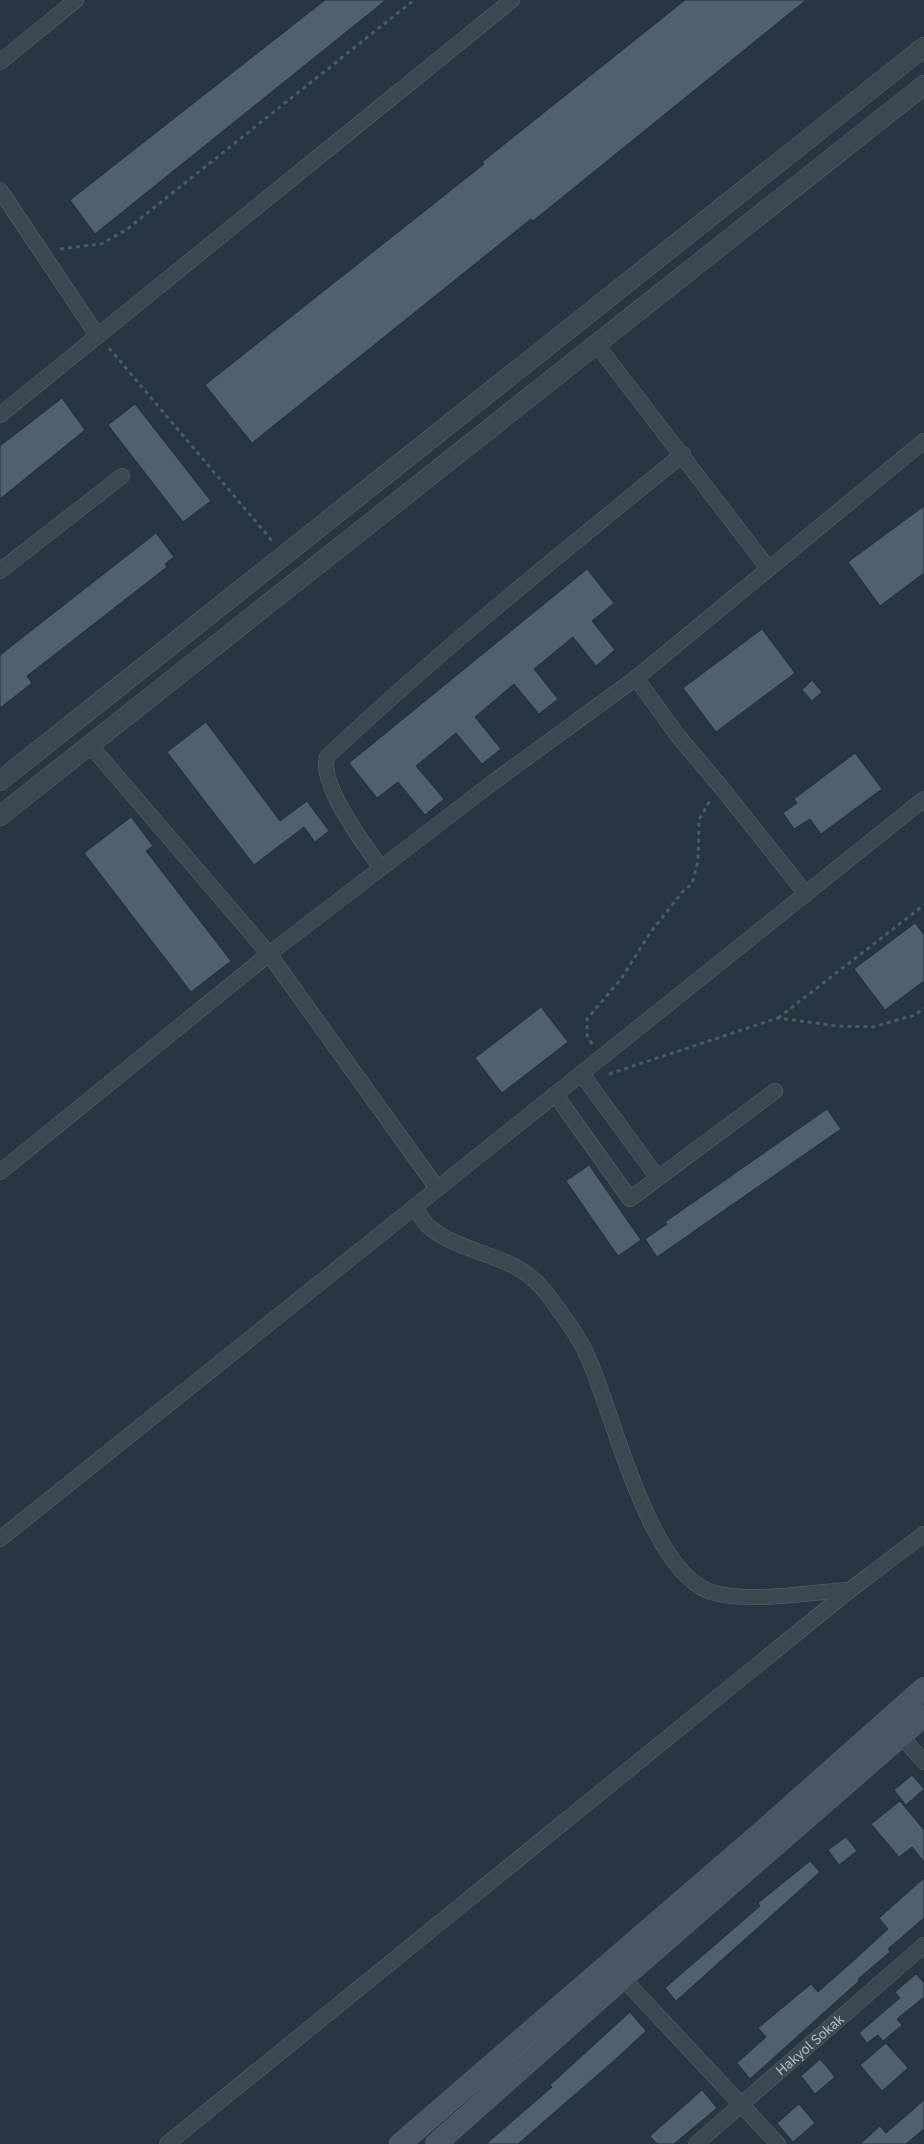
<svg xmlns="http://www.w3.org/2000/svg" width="924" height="2144" font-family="'IBM Plex Sans',sans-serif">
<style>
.building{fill:#50616d;stroke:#222f39}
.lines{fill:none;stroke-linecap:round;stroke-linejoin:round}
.minor-casing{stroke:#5a666f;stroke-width:16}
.tertiary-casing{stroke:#5a666f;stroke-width:20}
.secondary-casing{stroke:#5a666f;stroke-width:22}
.path{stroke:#475f5f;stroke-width:3;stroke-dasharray:4 4;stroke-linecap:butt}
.minor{stroke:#3b4852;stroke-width:15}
.tertiary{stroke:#3b4852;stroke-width:19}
.secondary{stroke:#495765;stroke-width:21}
.labels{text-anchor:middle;stroke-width:4.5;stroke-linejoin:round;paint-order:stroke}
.street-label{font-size:14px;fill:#b9c3cc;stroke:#202d37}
</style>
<rect width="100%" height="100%" fill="#273642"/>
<g class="building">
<polygon points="325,0 386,0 95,234 70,200"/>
<polygon points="685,0 806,0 533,221 531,219 252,443 205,385 484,164 482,162"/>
<polygon points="62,398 85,430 0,499 0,446"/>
<polygon points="135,404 211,501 183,522 108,425"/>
<polygon points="924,506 924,573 880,606 848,562"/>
<polygon points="156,533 174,557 165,564 167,567 27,676 32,683 0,708 0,655"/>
<polygon points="587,569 614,603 592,621 615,650 596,666 573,637 534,669 558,699 539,714 514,684 475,717 501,749 482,764 456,733 416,766 444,799 425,815 398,782 377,798 349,763"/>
<polygon points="762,629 795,673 716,732 683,688"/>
<polygon points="812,680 822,692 812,701 802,690"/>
<polygon points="206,722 280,821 307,801 329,831 315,842 304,827 254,865 167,752"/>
<polygon points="855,753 882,789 821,834 810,819 794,829 783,813 797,803 794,799"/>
<polygon points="131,817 153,846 146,851 231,961 191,992 84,853"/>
<polygon points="915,923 924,935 924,981 885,1010 854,969"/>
<polygon points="541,1007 568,1042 502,1093 475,1058"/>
<polygon points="827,1109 841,1129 657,1257 645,1239 667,1224 665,1222"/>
<polygon points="589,1165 641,1240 618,1256 566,1181"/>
<polygon points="912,1775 924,1789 906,1805 894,1790"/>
<polygon points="900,1801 924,1830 924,1862 912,1847 899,1857 871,1824"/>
<polygon points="846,1837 857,1851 839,1865 828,1850"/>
<polygon points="810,1861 820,1872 676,2001 665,1988 760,1906 758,1903"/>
<polygon points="924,1878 924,1918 888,1949 890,1952 858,1979 859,1981 750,2079 737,2063 766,2037 758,2028 811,1984 818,1992 862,1953 888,1929 879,1918"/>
<polygon points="916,1974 924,1983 924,1997 897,2019 902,2025 883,2041 878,2035 867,2043 859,2033 900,1998 895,1992"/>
<polygon points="630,2012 646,2031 617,2058 518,2144 486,2144 552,2087 550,2085"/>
<polygon points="886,2043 908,2068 882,2091 860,2065"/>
<polygon points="820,2059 835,2077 815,2094 801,2076"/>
<polygon points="702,2090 717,2108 674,2144 657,2144 650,2136"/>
<polygon points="924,2100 924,2129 906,2144 860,2144 880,2126 886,2133"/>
<polygon points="799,2104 815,2123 793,2142 777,2123"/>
</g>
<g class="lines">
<g class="minor-casing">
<g id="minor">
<polyline points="0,62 76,0"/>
<polyline points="0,190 97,335"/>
<polyline points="597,345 768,568"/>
<polyline points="0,415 512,0"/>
<polyline points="0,571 122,476"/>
<polyline points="636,678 678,736 721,787 806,894"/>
<polyline points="90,745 269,954 437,1188"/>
<path d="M381 868C364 844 319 785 327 757 440 650 562 553 683 454"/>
<polyline points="581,1073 658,1178"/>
<polyline points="555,1094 630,1199 775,1091"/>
<polyline points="0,1172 269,954 492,783 636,678 924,441"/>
<path d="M415 1206C418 1212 422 1220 427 1225 460 1255 512 1252 542 1288 554 1302 579 1337 586 1353 614 1411 649 1581 718 1594 762 1602 806 1592 850 1590"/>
<polyline points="0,1539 924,799"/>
<polyline points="895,1729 924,1762"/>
<polyline points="617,1972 778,2144"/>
<polyline points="167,2144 850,1590 924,1534"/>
<path id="s1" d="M696 2144 924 1945"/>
</g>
</g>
<g class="tertiary-casing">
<g id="tertiary">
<polyline points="0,781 924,47"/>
<polyline points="0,816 924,85"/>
</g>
</g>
<g class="secondary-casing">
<g id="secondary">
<polyline points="400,2144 765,1829 924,1688"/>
<polyline points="436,2144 624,1977 924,1716"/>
</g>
</g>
<g class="path">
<polyline points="60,249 101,244 126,230 414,0"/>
<polyline points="109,348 273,542"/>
<polyline points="778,1018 924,905"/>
<polyline points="592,1044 587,1035 587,1019 621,979 650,933 684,890 692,884 698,861 699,820 710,800"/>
<polyline points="609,1074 778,1018 838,1026 873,1027 915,1015 924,1008"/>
</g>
<use href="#minor" class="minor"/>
<use href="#tertiary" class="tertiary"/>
<use href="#secondary" class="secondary"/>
</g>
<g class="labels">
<g class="street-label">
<text dy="5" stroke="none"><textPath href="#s1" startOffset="151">Hakyol Sokak</textPath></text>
</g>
</g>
</svg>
